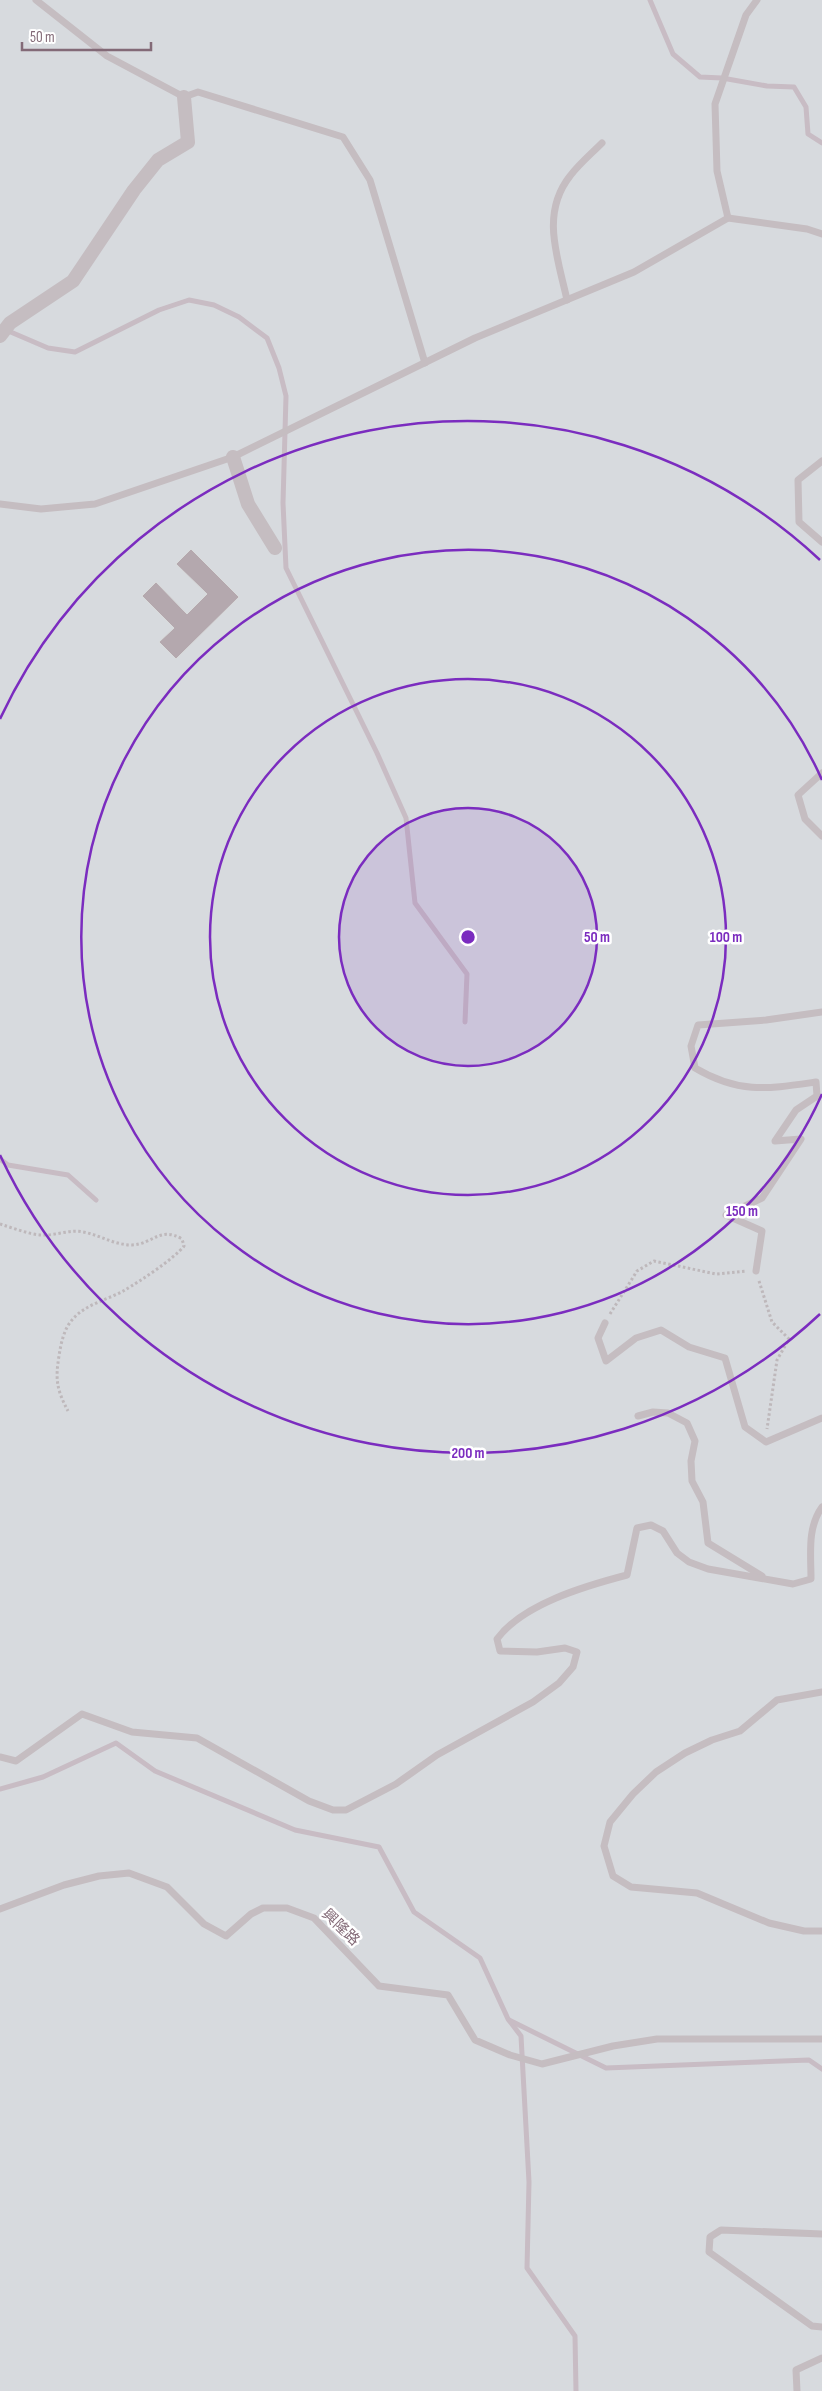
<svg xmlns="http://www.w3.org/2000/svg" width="822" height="2391" font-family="'Sofia Sans Condensed','Noto Sans TC',sans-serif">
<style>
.green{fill:#d7dade}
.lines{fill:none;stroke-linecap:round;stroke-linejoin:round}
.stream{stroke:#c8bcc4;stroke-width:5}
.building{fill:#b4a8ae;stroke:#d8dada}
.path{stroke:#beb8bb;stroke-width:3;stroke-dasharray:2.5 2.5;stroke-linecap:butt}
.service{stroke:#c5bdc1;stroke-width:7}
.minor{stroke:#c5bdc1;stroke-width:14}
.ring{fill:none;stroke:#7b2cbf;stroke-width:2.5}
.labels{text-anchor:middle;stroke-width:5;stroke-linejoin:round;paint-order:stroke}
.street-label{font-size:15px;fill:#836a77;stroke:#fff}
.centre{fill:#7b2cbf;stroke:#fff;stroke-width:2.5}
.ring-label{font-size:15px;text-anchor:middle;font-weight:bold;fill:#7b2cbf;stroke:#fff;stroke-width:5;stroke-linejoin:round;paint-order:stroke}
</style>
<rect width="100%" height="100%" fill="#f6f8f8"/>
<rect class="green" x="0" y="0" width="822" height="2391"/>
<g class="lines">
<g class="stream">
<polyline points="650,0 673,54 700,77 722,78 767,86 794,87 806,107 808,134 822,143"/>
<polyline points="6,330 48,348 75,352 159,310 189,300 214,305 239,317 267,338 279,368 286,396 283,503 286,568 377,753 406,818 415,903 467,974 465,1022"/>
<polyline points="0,1159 8,1165 68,1175 96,1200"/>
<polyline points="0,1789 43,1777 116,1743 155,1771 295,1830 379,1847 414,1912 480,1958 508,2019 521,2036 529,2182 527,2268 575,2336 576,2391"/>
<polyline points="509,2020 606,2068 809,2060 822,2069"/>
</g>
</g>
<polygon class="building" points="191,549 239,597 176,659 159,642 174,628 142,596 156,582 187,614 207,594 176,564"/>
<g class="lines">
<g class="path">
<path d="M0 1224C13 1228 28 1234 41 1235 55 1236 70 1229 83 1232 100 1235 114 1245 132 1245 153 1244 160 1226 182 1239L184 1246C174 1259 140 1281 125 1290 108 1300 85 1304 72 1320 64 1329 61 1343 59 1356 55 1380 57 1390 68 1411"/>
<polyline points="759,1281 772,1322 789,1339 777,1360 767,1429"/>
<polyline points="610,1314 637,1271 654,1261 716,1274 747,1271"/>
</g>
<g class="service">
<polyline points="36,0 107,56 184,97 198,92 343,137 370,180 425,363"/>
<polyline points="728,218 717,171 715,104 746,15 757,0"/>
<path d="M567 300C558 258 540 214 570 176 579 164 591 154 602 143"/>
<polyline points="822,461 798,480 799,522 822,542"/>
<polyline points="0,504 41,509 95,504 233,457 475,338 634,272 728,218 807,229 822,234"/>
<polyline points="822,773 798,795 805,819 822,836"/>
<path d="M756 1271 762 1231 726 1215 762 1198 801 1139 775 1141 796 1110 817 1096 816 1082C767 1089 739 1094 695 1068L691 1046 698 1025 766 1020 822 1012"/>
<polyline points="605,1323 598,1338 606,1361 636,1338 661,1330 689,1347 725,1358 745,1427 766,1442 822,1418"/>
<polyline points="638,1416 653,1412 668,1413 687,1423 695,1441 691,1461 692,1481 703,1502 708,1543 762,1576"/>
<polyline points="822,1692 777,1700 740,1731 712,1740 685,1753 656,1772 633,1794 610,1822 604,1846 613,1876 631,1887 697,1893 769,1923 804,1931 822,1931"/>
<path d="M0 1757 16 1761 82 1714 132 1732 197 1738 309 1801 333 1810H346L396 1784 437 1755 533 1702 559 1683 573 1667 577 1652 565 1648 537 1652 500 1651 497 1639C523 1604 585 1586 627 1575L637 1528 651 1525 663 1531 677 1553 689 1562 708 1569 793 1584 811 1579C811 1554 807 1528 822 1507"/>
<polyline points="0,1909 64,1885 99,1876 129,1873 167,1887 204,1924 226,1936 251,1914 263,1908 287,1908 314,1918 379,1986 448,1995 475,2040 510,2055 542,2064 613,2046 657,2039 822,2039"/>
<polyline points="822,2234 721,2230 710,2237 709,2252 812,2326 822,2327"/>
<polyline points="797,2391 796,2370 822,2358"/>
</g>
<g class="minor">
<polyline points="0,336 10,323 73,281 134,190 158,160 188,142 184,97"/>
<polyline points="233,457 248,504 275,548"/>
</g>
</g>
<circle cx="468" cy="937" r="129" fill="#7b2cbf" fill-opacity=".12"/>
<g class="ring">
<circle cx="468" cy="937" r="129"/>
<circle cx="468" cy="937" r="258"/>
<path d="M822 1094A387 387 0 1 1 822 780"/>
<path d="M820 1314A516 516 0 0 1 0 1155M0 719A516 516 0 0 1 820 560"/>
</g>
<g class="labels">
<g class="street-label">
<text transform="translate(341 1927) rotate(44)" y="5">興隆路</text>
</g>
</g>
<circle cx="468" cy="937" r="8" class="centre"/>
<g class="ring-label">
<text x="597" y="942">50 m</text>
<text x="726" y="942">100 m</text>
<text x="742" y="1216">150 m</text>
<text x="468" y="1458">200 m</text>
</g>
<path d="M22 42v8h129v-8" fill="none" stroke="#836a77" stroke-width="2.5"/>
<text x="30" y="42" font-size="15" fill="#836a77" stroke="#ffffff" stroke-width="4" paint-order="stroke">50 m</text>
</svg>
